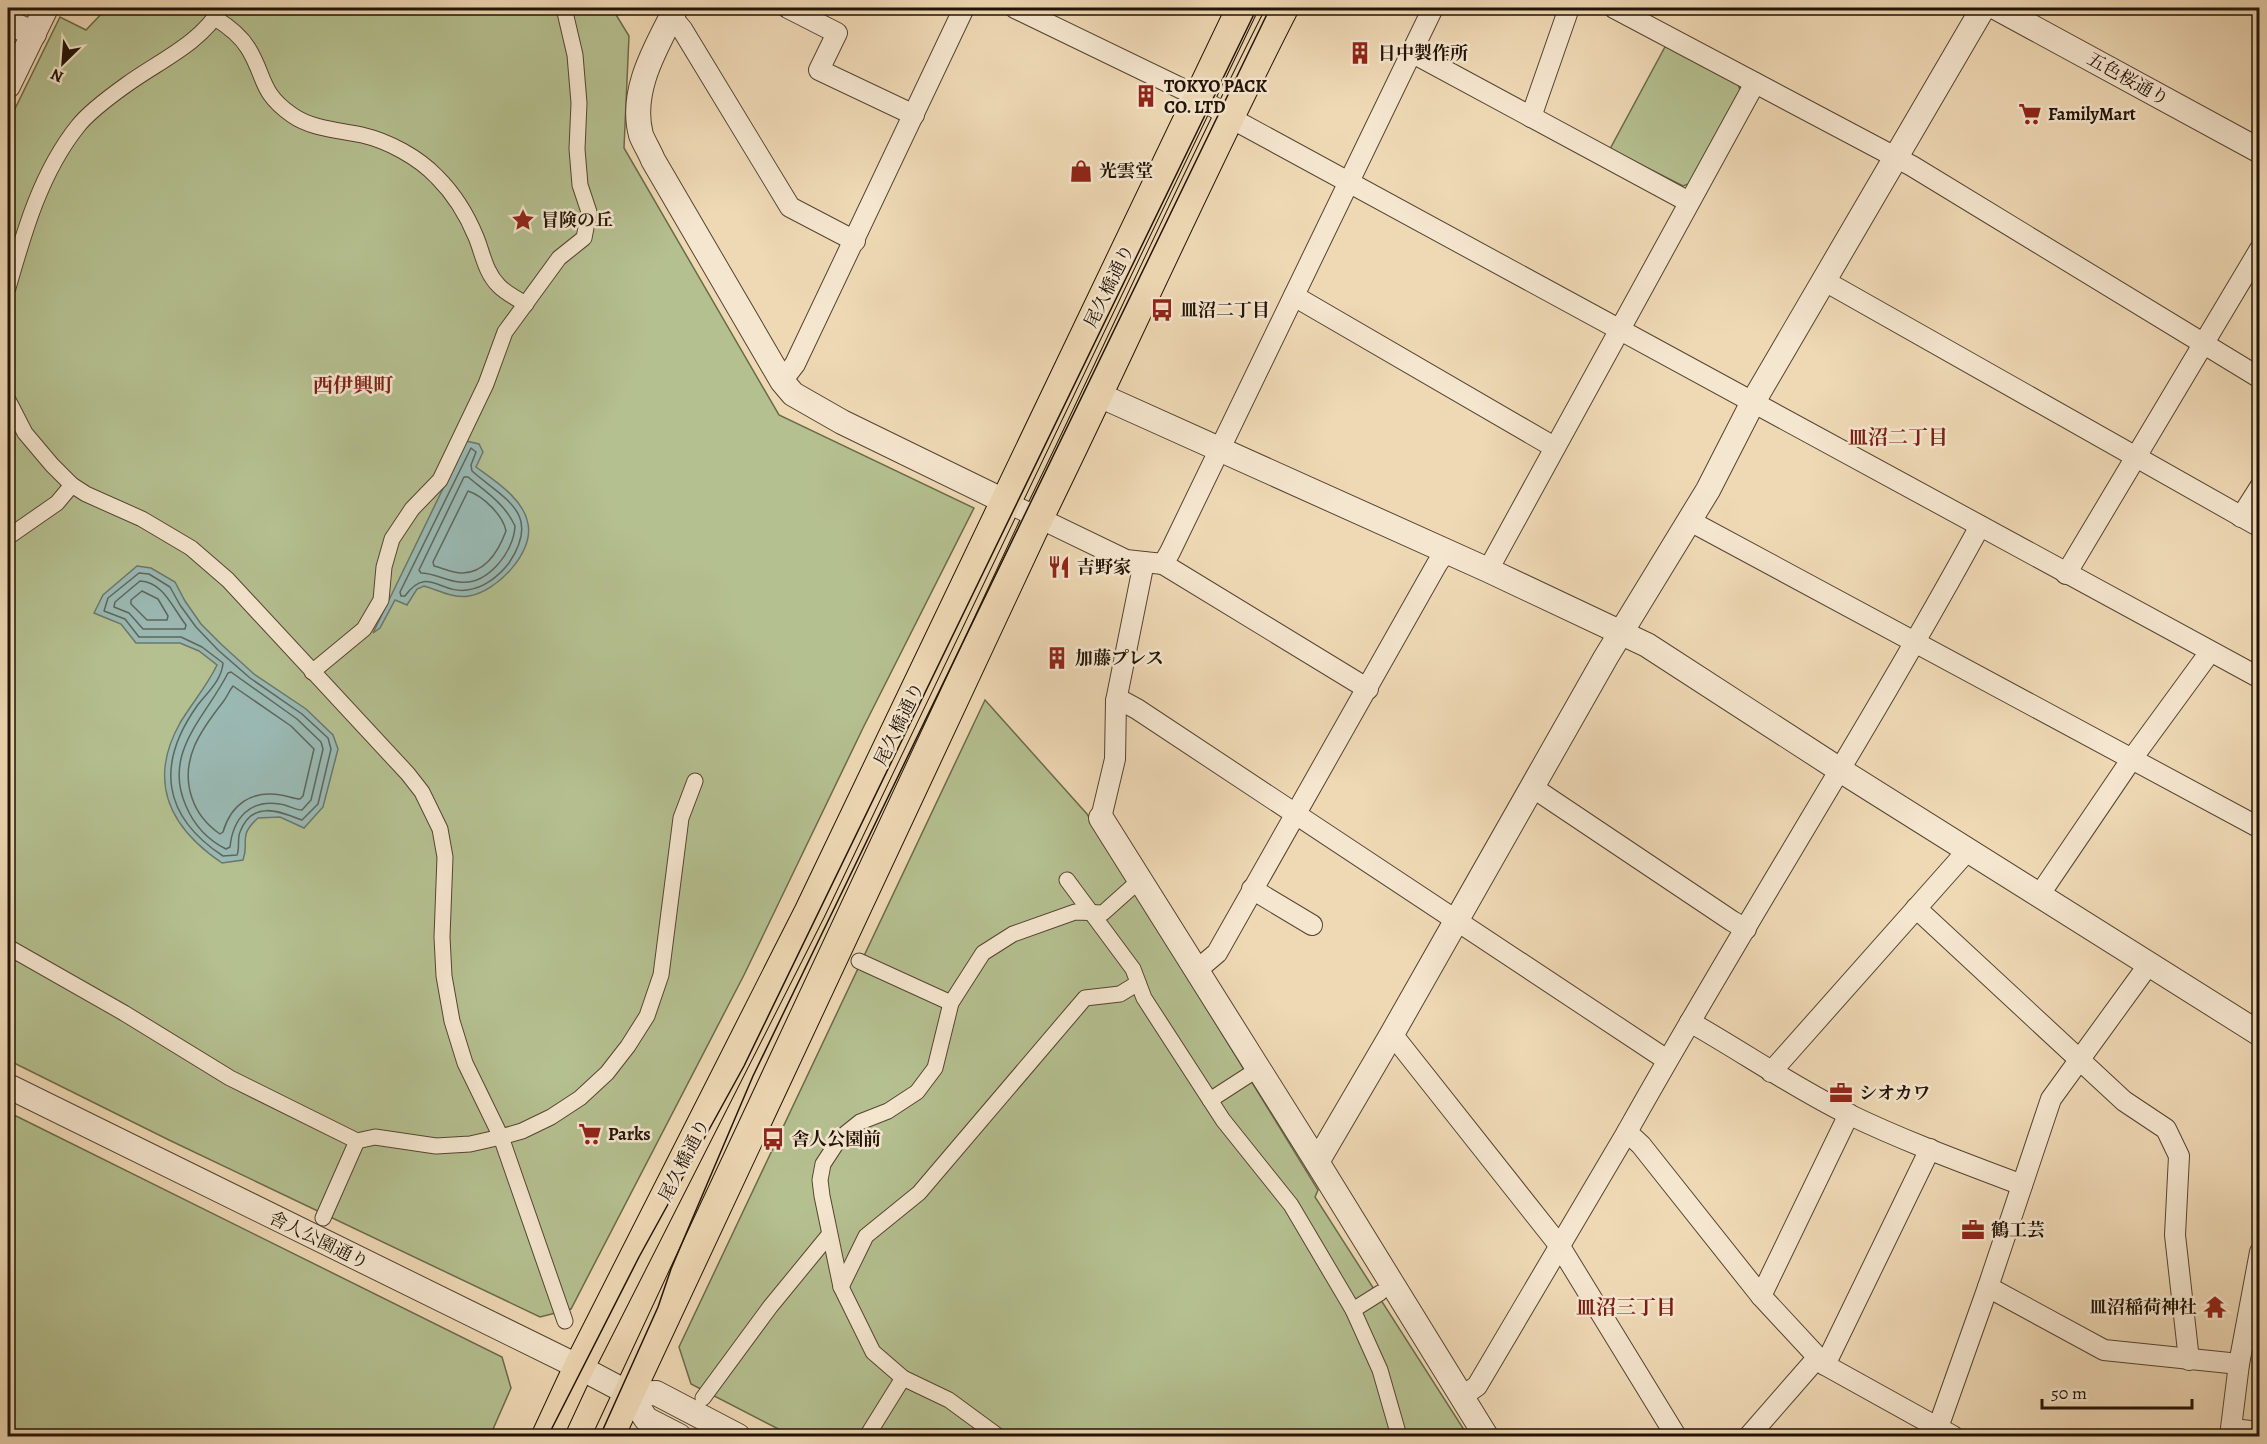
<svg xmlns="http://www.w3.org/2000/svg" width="2267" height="1444" font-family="Alegreya,'Noto Serif JP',serif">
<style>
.green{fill:#b5c090;stroke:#6b6a4a;stroke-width:1.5}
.water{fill:#9ab9b3;stroke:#6a776d;stroke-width:1.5}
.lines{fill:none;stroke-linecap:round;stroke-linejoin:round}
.shore{stroke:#5e665c;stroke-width:1.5}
.pedestrian-casing{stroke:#544431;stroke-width:17}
.minor-casing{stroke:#544431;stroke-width:22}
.tertiary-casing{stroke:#544431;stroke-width:26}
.primary-casing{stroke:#211305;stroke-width:32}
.pedestrian{stroke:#f5e6cf;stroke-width:15}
.minor{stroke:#f5e6cf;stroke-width:20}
.tertiary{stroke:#f5e6cf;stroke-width:24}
.primary{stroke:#efd9b5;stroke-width:30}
.tram{stroke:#211305;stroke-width:1.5}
.labels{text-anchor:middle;stroke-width:5;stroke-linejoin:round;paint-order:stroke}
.poi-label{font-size:18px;font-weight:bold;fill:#211305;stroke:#f5e6cf;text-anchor:start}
.street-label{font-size:18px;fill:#211305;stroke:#f5e6cf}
.neighbourhood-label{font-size:20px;font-weight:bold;fill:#7a1f14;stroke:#f5e6cf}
</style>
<rect width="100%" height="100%" fill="#efd9b5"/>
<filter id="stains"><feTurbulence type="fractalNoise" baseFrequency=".00333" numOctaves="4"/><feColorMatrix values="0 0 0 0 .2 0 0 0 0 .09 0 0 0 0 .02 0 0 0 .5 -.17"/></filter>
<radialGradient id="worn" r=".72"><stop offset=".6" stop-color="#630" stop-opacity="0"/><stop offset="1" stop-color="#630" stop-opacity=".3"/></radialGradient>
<g class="green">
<polygon points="107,8 612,8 629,36 624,148 779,415 974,508 863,728 744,975 571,1309 540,1317 169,1140 8,1060 8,123 60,17 86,30"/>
<polygon points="1666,45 1738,84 1741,93 1691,183 1683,186 1610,149"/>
<polygon points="985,700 1087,814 1318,1190 1315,1197 1468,1436 792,1436 691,1384 679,1347"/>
<polygon points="8,1112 502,1357 511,1388 490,1436 8,1436"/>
</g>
<g class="water">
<path d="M466 441 479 444 483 452 476 467C495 481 524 499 528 524 534 553 496 592 469 596 454 599 438 590 424 586L417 589 407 605 395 600 380 628 373 633Z"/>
<path d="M137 566 151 568 175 582 185 601 201 624 222 645 254 674 306 709 333 735 338 749 323 807 304 828 280 817 258 818C237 837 250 841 243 860L222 863C170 828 147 782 180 723 192 703 207 686 217 665L199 651 180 643H136L121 624 94 613 103 595Z"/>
</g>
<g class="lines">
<g class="shore">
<path d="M471 448 476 452 471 465 472 471C505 500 542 513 509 563 499 576 484 588 467 590 440 594 427 565 405 596H401L400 592Z"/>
<path d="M464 477H468C486 492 505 504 515 526 514 552 487 586 459 582 446 581 434 573 421 573L419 570Z"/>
<path d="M468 491C483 496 503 515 506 531 499 550 486 572 463 573 454 574 443 568 434 566L433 562Z"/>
<path d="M139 573 149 574 170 587 180 605 196 627 218 650 250 678 302 714 328 738 331 749 318 804 302 820C279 811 252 800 240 832 237 839 240 848 237 855L223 856C162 816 156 764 197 706 206 694 222 680 223 663L202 647 181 637H139L125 619 104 611 108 598Z"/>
<path d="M140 581C164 582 173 609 186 625L185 629H143L129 613 114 607 115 602Z"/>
<polygon points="142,591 158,599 168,616 167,620 147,620 131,604 131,600"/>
<path d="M231 672 297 719 321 742 323 749 311 800 302 810C295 810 288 805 280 804 250 799 233 818 230 847L226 849C208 840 194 825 186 806 162 752 206 717 228 673Z"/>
<path d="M233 686 291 726 314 749 303 796 300 799C294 799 288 796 281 795 252 790 231 804 223 832L220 834C207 825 197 813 192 798 179 760 201 730 223 702 227 697 229 691 233 686Z"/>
</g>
<g class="pedestrian-casing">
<g id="pedestrian">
<path d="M215 18C228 26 240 35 248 48 266 77 259 92 292 115 312 129 338 130 362 135 388 141 418 157 437 177 454 194 467 215 476 237 483 254 485 272 499 286 506 293 517 299 526 304"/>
<path d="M8 288C24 232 41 172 78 126 89 112 112 95 126 85 159 61 200 44 221 8"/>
<polyline points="8,400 25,433 52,465 72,485 86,494 142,519 191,548 228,580 408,774 422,792 440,829 445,857 442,937 444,976 452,1021 465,1063 501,1137 565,1321"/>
<polyline points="8,537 57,503 72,485"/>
<polyline points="312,672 364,629 381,600 384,567 392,539 412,509 440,480 486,384 505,332 559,258 584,238 589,212 580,185 577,149 579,103 575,55 564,8"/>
<polyline points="1067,880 1133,969 1144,998 1223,1120 1291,1205 1353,1310 1380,1370 1399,1436"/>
<polyline points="8,947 124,1013 230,1078 357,1141"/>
<polyline points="859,961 951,1003"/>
<polyline points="1210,1100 1258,1069"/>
<polyline points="323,1218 357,1141 375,1137 436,1146 470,1144 501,1137 522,1131 551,1117 580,1098 607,1073 628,1046 647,1016 661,975 681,818 695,781"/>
<polyline points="841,1287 866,1236 919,1193 1085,998 1120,994 1138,983"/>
<polyline points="1353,1310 1380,1293"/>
<polyline points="903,1378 949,1400 998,1436"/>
<polyline points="703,1398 770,1307 829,1235"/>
<polyline points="867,1436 903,1378 873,1352 841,1287 822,1196 820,1180 823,1164 840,1138 860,1122 888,1111 917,1092 935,1068 951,1003 983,953 1013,934 1075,912 1103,913 1141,879"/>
</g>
</g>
<g class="minor-casing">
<g id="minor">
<polyline points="788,8 837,33 819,70 914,115"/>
<polyline points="1015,8 1199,97 1227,116 2260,678"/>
<polyline points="1614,8 1912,166 2260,378"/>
<polyline points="671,16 682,29 790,207 855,241"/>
<polyline points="1411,52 1689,202"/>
<polyline points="1531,117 1569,8"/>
<polyline points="1823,280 2260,527"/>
<polyline points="1294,296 1554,447"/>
<polyline points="782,381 795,364 964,8"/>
<polyline points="1006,502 1126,560 1144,562 1116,701 1115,759 1101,818"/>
<polyline points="2241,517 2260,487"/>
<polyline points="1690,521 2260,828"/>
<polyline points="1144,562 1163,564 1170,552 1433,8"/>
<polyline points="1163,564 1368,689"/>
<polyline points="1488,570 1755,83"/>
<polyline points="2066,574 2260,249"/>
<polyline points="1116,701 1124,702 1137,709 1667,1060"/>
<polyline points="1532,787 1732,921 1746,929"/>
<polyline points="1252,889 1312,925"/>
<polyline points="2040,894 2131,760 2210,652"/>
<polyline points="1916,908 2124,1101 2166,1129 2179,1156 2175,1235 2189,1360"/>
<polyline points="1197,970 1217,953 1437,564 1446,551"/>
<path d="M1690 1022C1743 1052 1793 1087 1848 1114 1904 1141 1964 1163 2022 1185"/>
<polyline points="1392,1034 1559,1245 1676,1436"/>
<polyline points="1771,1072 1968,850"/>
<polyline points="1988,1287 2104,1350 2239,1364"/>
<polyline points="1761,1296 1849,1114"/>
<polyline points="1825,1365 1930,1149"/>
<polyline points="1461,1397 1477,1386 1627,1132"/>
<polyline points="2232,1429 2260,1432"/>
<polyline points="1749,1436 1818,1357"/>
<polyline points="1935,1436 1988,1287 2051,1099 2149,964"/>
<path d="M1953 1436 1825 1365 1761 1296 1641 1145 1627 1132C1741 928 1868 731 1980 526"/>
<polyline points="2230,1436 2239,1364 2260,1252"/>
</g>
</g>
<g class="tertiary-casing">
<g id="tertiary">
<path d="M676 8C657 46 629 90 641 135 644 143 650 152 653 160L782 381 793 394 842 422 1006 502"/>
<polyline points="1997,8 2260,151"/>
<polyline points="8,22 34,34"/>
<polyline points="8,86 46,8"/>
<polyline points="1099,395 1488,570 1647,645 1840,770 2260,1034"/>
<polyline points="1101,818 1317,1162 1486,1436"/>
<polyline points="8,1086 579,1367 630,1394 646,1419 679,1436"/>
<polyline points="1317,1162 1392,1034 1606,657 1708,490 1753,402 1983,8"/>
<polyline points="630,1394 656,1393 738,1436"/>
</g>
</g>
<g class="primary-casing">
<g id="primary">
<polyline points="547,1436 579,1367 810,911 1242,8"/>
<path d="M609 1436 1038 518C1121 349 1197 176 1283 8"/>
</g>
</g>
<use href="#pedestrian" class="pedestrian"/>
<use href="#minor" class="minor"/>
<use href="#tertiary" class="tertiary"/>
<use href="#primary" class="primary"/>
<g class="tram">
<polyline points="548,1436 639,1257 744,1066 1257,8"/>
<polyline points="600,1436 658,1307 671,1269 753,1076 1270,8"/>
</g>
</g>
<defs>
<g id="building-bare" transform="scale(1.8)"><path d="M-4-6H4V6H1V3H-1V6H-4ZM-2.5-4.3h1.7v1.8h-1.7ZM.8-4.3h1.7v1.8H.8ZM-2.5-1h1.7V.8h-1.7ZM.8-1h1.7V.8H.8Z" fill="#8f2418" stroke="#f5e6cf" stroke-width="2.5" paint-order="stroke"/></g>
<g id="supermarket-bare" transform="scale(1.8)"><path d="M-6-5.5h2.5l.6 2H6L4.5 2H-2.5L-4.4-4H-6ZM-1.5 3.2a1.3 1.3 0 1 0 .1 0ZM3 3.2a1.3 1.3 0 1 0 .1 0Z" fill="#8f2418" stroke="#f5e6cf" stroke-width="2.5" paint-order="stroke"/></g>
<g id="shop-bare" transform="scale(1.8)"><path d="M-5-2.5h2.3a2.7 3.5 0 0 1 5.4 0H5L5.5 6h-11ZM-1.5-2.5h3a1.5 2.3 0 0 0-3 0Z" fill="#8f2418" stroke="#f5e6cf" stroke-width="2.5" paint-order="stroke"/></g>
<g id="sight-bare" transform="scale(1.8)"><path d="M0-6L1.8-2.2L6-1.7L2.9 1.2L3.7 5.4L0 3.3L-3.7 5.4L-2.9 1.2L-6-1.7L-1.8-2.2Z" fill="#8f2418" stroke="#f5e6cf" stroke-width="2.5" paint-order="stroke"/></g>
<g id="bus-bare" transform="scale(1.8)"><path d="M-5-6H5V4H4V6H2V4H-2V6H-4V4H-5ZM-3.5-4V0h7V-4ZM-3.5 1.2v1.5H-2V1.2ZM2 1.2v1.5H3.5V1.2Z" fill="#8f2418" stroke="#f5e6cf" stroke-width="2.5" paint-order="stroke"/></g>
<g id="restaurant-bare" transform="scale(1.8)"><path d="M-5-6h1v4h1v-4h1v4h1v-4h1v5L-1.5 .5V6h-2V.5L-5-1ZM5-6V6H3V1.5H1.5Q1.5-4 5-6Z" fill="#8f2418" stroke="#f5e6cf" stroke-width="2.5" paint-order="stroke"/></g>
<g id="office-bare" transform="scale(1.8)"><path d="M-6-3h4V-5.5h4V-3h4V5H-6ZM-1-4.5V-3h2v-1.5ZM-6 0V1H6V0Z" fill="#8f2418" stroke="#f5e6cf" stroke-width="2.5" paint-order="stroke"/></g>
<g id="temple-bare" transform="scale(1.8)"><path d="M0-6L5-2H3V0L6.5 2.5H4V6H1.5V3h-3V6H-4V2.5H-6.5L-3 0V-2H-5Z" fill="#8f2418" stroke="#f5e6cf" stroke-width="2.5" paint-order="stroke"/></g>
</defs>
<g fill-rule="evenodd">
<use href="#building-bare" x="1360" y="53"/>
<use href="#building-bare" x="1146" y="96"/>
<use href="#supermarket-bare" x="2030" y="114"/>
<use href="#shop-bare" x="1081" y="171"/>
<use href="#sight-bare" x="523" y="220"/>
<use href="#bus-bare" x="1162" y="310"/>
<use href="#restaurant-bare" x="1059" y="567"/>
<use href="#building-bare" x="1057" y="658"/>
<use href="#office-bare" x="1841" y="1093"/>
<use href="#supermarket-bare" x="590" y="1134"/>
<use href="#bus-bare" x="773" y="1139"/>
<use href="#office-bare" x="1973" y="1230"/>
<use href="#temple-bare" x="2215" y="1307"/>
</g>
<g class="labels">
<g class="poi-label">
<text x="1378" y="59">日中製作所</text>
<text x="1164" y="92">TOKYO PACK<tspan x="1164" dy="21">CO. LTD</tspan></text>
<text x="2048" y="120">FamilyMart</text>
<text x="1099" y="177">光雲堂</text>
<text x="541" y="226">冒険の丘</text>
<text x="1180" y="316">皿沼二丁目</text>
<text x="1077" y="573">吉野家</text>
<text x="1075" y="664">加藤プレス</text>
<text x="1859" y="1099">シオカワ</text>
<text x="608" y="1140">Parks</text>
<text x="791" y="1145">舎人公園前</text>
<text x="1991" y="1236">鶴工芸</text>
<text x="2197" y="1313" text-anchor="end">皿沼稲荷神社</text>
</g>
<g class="street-label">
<text transform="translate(2128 79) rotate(29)" y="6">五色桜通り</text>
<text transform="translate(1109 286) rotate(-64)" y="6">尾久橋通り</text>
<text transform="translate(899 724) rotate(-64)" y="6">尾久橋通り</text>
<text transform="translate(684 1160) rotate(-63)" y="6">尾久橋通り</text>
<text transform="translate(319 1240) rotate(26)" y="6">舎人公園通り</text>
</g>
<g class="neighbourhood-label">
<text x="353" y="392">西伊興町</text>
<text x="1898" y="444">皿沼二丁目</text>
<text x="1626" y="1314">皿沼三丁目</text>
</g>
</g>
<rect width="2267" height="1444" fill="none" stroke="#efd9b5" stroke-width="30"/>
<rect x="9" y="9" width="2249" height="1426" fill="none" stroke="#211305" stroke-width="3"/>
<rect x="15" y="15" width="2237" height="1414" fill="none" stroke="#211305" stroke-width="1.5"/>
<g transform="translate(63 63) rotate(205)" stroke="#f5e6cf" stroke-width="4.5" paint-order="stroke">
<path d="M0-4.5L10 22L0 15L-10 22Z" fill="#211305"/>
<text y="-9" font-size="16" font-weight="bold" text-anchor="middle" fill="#211305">N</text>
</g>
<path d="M2042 1399v9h150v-9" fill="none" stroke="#211305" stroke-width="3"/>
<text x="2051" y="1399" font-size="18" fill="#211305" stroke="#f5e6cf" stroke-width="4.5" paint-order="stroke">50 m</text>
<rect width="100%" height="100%" filter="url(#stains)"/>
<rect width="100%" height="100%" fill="url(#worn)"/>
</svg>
